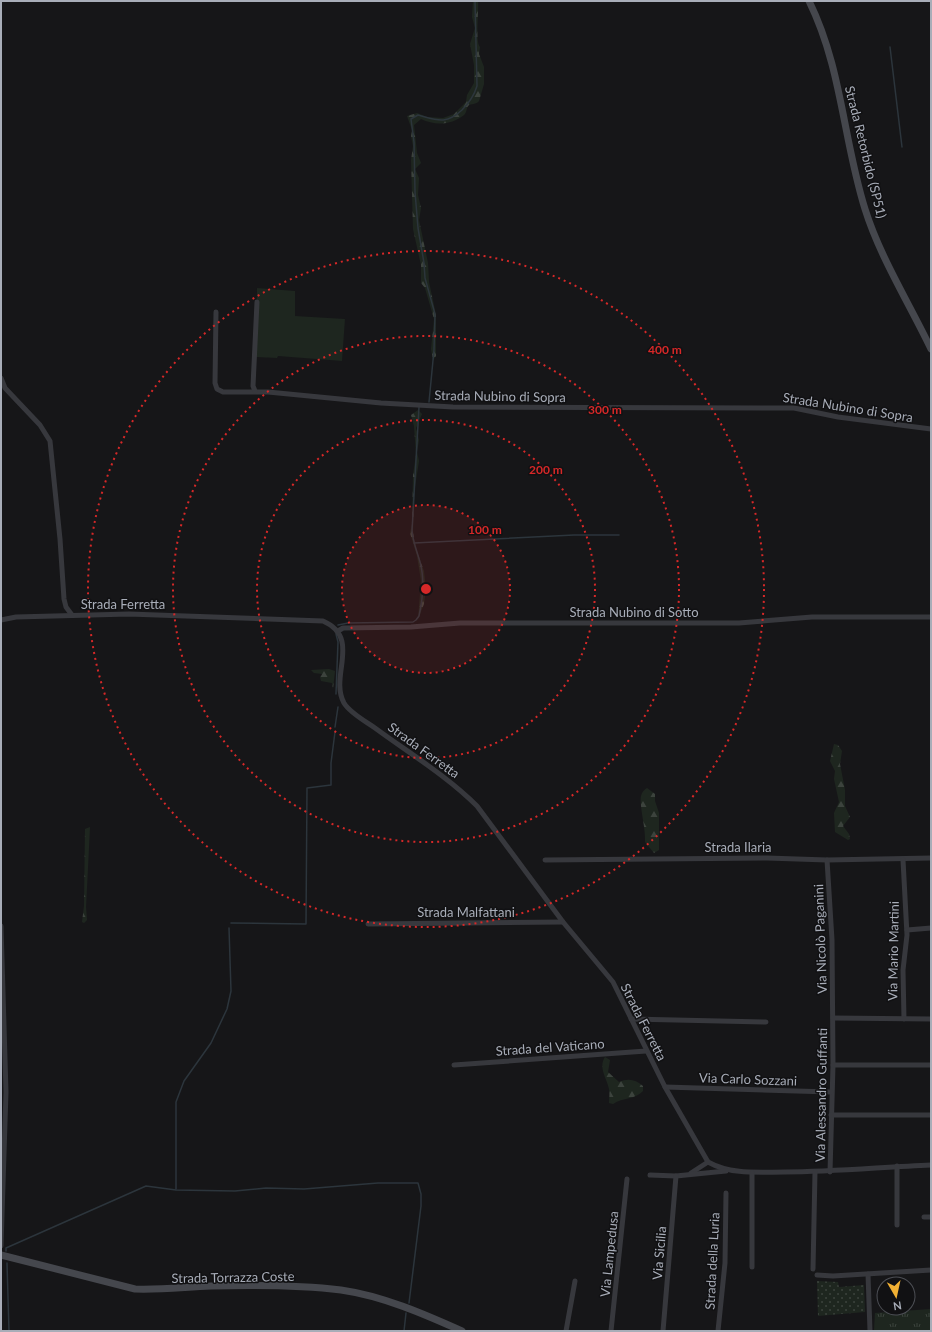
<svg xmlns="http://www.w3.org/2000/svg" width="932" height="1332" font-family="Lato,sans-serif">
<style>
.grass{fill:url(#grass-tufts)}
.forest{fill:url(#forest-firs)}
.park{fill:url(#park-dots)}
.pitch{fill:#1e261f}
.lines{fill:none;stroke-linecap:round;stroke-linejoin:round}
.stream{stroke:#2c353c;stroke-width:1.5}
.street{stroke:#37383d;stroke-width:5}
.secondary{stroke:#45474d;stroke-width:7}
.ring{fill:none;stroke:#d62828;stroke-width:2;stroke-dasharray:2 4}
.labels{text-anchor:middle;stroke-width:3;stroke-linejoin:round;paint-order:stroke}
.street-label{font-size:13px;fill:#a8adb8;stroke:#111113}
.centre{fill:#d62828;stroke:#111113;stroke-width:2}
.ring-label{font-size:12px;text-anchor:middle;font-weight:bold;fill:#d62828;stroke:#111113;stroke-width:3;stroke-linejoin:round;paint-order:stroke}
</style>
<defs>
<pattern id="grass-tufts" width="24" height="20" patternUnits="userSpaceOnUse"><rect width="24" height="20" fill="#1e261f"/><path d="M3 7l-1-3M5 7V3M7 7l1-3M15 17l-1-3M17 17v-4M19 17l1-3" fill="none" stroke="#3c433d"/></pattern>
<pattern id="forest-firs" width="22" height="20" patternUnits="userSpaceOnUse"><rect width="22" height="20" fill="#1e261f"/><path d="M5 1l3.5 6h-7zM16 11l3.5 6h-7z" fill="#3c433d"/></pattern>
<pattern id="park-dots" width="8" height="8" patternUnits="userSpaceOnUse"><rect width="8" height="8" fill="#1e261f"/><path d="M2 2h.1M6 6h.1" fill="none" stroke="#3c433d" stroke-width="1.8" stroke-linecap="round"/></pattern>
</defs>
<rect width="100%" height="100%" fill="#161618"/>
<polygon class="grass" points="931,1309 931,1331 874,1331 875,1313"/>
<g class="forest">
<path d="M473 1H478C479 10 475 43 480 47L479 54 484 67V84L479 101C476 105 471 103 468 106 466 109 467 112 464 115 451 125 436 126 421 119L414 125 417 153 421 163 415 169 419 178 418 195 421 208 419 220 428 263 429 282 436 315V356L433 360 431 349 434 319 425 288 421 283V265L413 229 411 160 413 146 411 136 412 130 407 116 417 113 427 117 443 118 454 114 466 102 467 95 474 83V65L470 44 475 28 472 17Z"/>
<polygon points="418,410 422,414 416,428 419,440 417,452 419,461 414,493 413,531 415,546 424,571 426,589 424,604 418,619 421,581 417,556 410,533 412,524 413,475 416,454 414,426 411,415"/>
<polygon points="329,669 335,671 333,689 332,683 321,681 320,677 322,674 314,673 311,670"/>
<polygon points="834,744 838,745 842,751 840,764 845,790 845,806 850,817 843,826 849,834 850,839 848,840 835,832 834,813 839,802 834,779 835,771 830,761"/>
<path d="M647 788 655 794V801L659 813V850L654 853 645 842C646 828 639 805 641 796 642 792 644 790 647 788Z"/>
<polygon points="90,827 86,907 87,920 84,923 82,922 84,906 85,829"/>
<path d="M605 1057 610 1060 608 1072 619 1082C628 1078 635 1079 643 1086V1091C635 1100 623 1097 613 1104L609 1103C609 1098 610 1093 609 1089 607 1078 598 1068 605 1057Z"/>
</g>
<polygon class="park" points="817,1281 838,1282 839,1287 864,1285 865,1312 818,1316"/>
<polygon class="pitch" points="257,288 295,291 295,316 345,319 342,361 278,356 277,358 256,357"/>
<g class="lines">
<g class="stream">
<polyline points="890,47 902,147"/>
<path d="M429 402 434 350 435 314 425 278 424 263 418 228 415 192 414 142 411 119 418 115C437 120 446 125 462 110 469 103 474 96 477 86L475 1"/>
<polyline points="414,543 574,535 619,535"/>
<path d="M338 625 348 623 413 622 416 620 419 616C423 598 425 580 420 562 417 551 413 542 412 531L419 407"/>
<polyline points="336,634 338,642 336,694"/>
<polyline points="335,727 338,707"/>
<polyline points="231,923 306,924 307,788 331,785 331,763 335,732"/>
<polyline points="176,1189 176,1102 184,1081 211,1043 227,1009 231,991 229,928"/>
<polyline points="6,1251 6,1248 146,1186 176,1190 235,1191 266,1188 304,1189 378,1183 418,1183 421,1194 421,1206 409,1303"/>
<polyline points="7,1263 9,1331"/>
<polyline points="404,1331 406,1313"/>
</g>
<g class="street">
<polyline points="216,312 215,383 217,389 223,392 268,392 381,403 453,407 794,408 838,417 931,429"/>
<polyline points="1,378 5,388 40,425 50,441 60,539 64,599 66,607 72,615"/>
<polyline points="255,391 253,386 257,302"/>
<path d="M1 620 16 617 129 614 323 621C362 638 329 676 344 703 350 713 365 721 375 728 409 753 447 776 477 806L563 922 613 982 665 1087 708 1162C731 1175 759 1172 785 1172 834 1172 882 1167 931 1165"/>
<polyline points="338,631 343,628 411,627 460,623 739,623 812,617 931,617"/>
<polyline points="545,860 767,858 827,860 931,858"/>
<polyline points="827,860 832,940 833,1065 830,1172"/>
<polyline points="903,860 907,935 903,970 904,1019"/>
<polyline points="368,924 563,922"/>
<polyline points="1,926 6,1092 1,1246"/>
<polyline points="907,930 931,928"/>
<polyline points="833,1018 931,1019"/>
<polyline points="631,1019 766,1022"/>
<polyline points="454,1065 646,1051"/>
<polyline points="833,1065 931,1065"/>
<polyline points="665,1087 831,1092"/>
<polyline points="831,1115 931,1115"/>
<polyline points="691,1173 708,1162"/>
<polyline points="752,1173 752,1267"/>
<polyline points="650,1175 676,1176 726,1171"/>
<polyline points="924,1217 931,1217"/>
<polyline points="897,1225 897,1166"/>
<polyline points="813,1269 815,1172"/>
<polyline points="868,1274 870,1331"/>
<polyline points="817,1275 833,1276 931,1270"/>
<polyline points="566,1331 575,1281"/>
<polyline points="611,1331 627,1179"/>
<polyline points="663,1331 676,1176"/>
<polyline points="718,1331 725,1263 726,1193"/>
</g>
<g class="secondary">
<path d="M809 1C842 68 843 139 865 209 880 257 909 303 931 349"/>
<path d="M1 1255 135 1289C160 1290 185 1287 211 1286 253 1285 299 1285 341 1290 383 1296 424 1314 462 1331"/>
</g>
</g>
<circle cx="426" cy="589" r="84" fill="#d62828" fill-opacity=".12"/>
<g class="ring">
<circle cx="426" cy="589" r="84"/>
<circle cx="426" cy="589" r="169"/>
<circle cx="426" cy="589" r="253"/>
<circle cx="426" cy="589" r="338"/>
</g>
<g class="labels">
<g class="street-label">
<text transform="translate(866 152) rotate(76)" y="5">Strada Retorbido (SP51)</text>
<text transform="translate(500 396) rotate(1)" y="5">Strada Nubino di Sopra</text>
<text transform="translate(848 407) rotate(9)" y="5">Strada Nubino di Sopra</text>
<text x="123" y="609">Strada Ferretta</text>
<text x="634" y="617">Strada Nubino di Sotto</text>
<text transform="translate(424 750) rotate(36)" y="5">Strada Ferretta</text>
<text x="738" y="852">Strada Ilaria</text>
<text x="466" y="917">Strada Malfattani</text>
<text transform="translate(820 939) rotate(-92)" y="5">Via Nicolò Paganini</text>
<text transform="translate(893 951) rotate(-89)" y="5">Via Mario Martini</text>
<text transform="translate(644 1022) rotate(63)" y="5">Strada Ferretta</text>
<text transform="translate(550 1047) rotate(-4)" y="5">Strada del Vaticano</text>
<text transform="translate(748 1079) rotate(2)" y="5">Via Carlo Sozzani</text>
<text transform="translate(821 1095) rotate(-89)" y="5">Via Alessandro Guffanti</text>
<text transform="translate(659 1253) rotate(-85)" y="5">Via Sicilia</text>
<text transform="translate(609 1254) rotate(-84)" y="5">Via Lampedusa</text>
<text transform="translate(712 1261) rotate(-87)" y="5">Strada della Luria</text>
<text transform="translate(233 1277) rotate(-1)" y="5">Strada Torrazza Coste</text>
</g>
</g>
<circle cx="426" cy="589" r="6" class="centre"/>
<g class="ring-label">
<text x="665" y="354">400 m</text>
<text x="605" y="414">300 m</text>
<text x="546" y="474">200 m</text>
<text x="485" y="534">100 m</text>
</g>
<rect width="932" height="1332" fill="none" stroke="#a8adb8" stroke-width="4"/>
<g transform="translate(896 1296) rotate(171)"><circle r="19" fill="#111113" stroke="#4d4f55"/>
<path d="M0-3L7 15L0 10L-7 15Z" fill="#f2b134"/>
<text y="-6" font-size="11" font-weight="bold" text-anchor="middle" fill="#a8adb8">N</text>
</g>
</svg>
